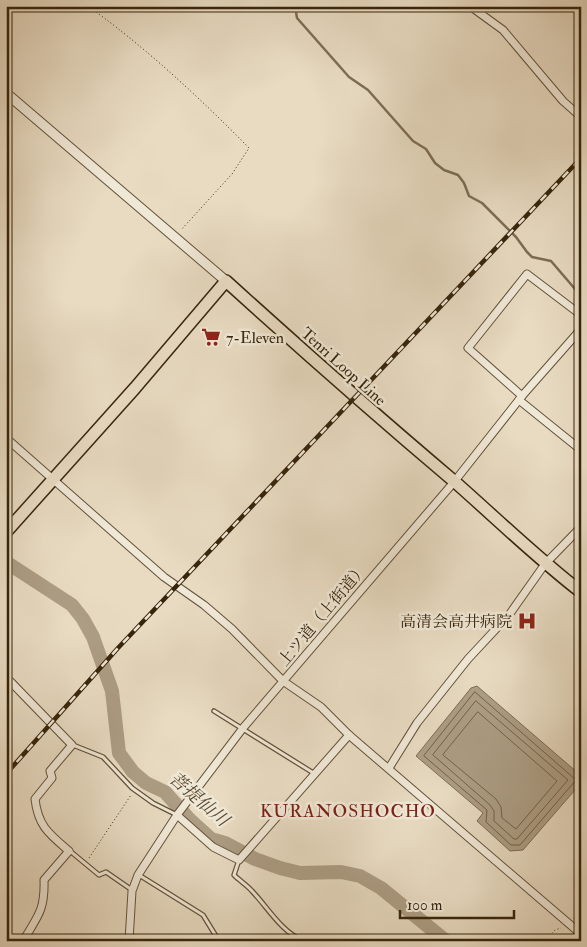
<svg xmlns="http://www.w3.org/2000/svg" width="587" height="947" font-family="'IM FELL Double Pica','Noto Serif JP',serif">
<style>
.water{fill:#ac9d84;stroke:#7d6d54}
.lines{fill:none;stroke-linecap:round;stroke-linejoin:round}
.shore{stroke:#726148;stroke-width:1}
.stream{stroke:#7d6d54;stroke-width:2.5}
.river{stroke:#ac9d84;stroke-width:14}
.service-casing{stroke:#635239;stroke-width:5.5}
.minor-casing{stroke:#635239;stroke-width:9}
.tertiary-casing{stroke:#635239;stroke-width:11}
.primary-casing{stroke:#37250b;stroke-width:14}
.path{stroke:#37250b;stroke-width:1;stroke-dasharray:1 2.5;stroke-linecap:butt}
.service{stroke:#f0e8d7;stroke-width:3}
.minor{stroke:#f0e8d7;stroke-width:7}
.tertiary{stroke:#f0e8d7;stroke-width:9}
.primary{stroke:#e8dbc2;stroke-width:11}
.rail-casing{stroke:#37250b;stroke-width:4.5}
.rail{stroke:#f0e8d7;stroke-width:2.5;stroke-dasharray:8;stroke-linecap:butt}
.labels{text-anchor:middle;stroke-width:5;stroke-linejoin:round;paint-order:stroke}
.poi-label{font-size:16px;fill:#37250b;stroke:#f0e8d7;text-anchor:start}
.street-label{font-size:16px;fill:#37250b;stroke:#f0e8d7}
.water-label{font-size:18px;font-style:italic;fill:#5a492f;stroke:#f0e8d7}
.neighbourhood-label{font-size:18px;letter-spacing:1px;fill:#7a1f14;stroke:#f0e8d7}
</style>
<rect width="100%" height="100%" fill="#e8dbc2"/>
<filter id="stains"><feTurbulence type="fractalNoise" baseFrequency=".004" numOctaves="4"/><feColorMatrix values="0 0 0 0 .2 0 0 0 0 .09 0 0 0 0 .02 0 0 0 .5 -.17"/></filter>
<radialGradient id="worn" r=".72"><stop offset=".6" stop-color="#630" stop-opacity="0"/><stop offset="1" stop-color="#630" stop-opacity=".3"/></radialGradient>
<polygon class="water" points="477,686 578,773 581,783 523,850 510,851 477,821 483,813 416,756 471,688"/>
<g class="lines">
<g class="shore">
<polygon points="475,692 576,780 520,845 511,845 486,822 487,810 424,756"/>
<polygon points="476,701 568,780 517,839 514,839 494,821 494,811 490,805 433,755"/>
<polygon points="478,712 557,781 516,829 502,818 501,807 496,799 443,755"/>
</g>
<polyline class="stream" points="295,6 297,18 349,77 368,90 413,141 426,149 435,163 444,170 458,175 464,183 469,196 482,203 516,237 527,252 532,257 551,261 575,289 581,291"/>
<polyline class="river" points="6,562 72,605 83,619 93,637 112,691 119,753 133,772 146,783 165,792 189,819 211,839 225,843 255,859 280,868 300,873 341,872 360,876 381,888 446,941"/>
<g class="service-casing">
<g id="service">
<polyline points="214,711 315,774"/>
<polyline points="73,745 103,757 132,788 153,803 177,815"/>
<polyline points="70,851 99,875 106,872 132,890"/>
<path d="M239 860 234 875C240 881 247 885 252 891 269 909 280 930 303 941"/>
<polyline points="139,875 203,915 219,941"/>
</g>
</g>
<g class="minor-casing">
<g id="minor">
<polyline points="470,6 503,30 563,101 581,117"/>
<polyline points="522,396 468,348 527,274 581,315"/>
<polyline points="519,400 581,450"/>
<polyline points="6,438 164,577 204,605 232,629 283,681 321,707 349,735 581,934"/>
<path d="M6 677 72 745 50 771 52 778 35 799C38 826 49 834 69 851L44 880C45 910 38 916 23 941"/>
<polyline points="389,768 417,723 468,659 509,615 545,564 581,527"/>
<polyline points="177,815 213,847 239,860 349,735"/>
<polyline points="129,941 132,891 138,875 177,815 243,728 454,482 522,396 581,329"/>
</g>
</g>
<g class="tertiary-casing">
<polyline id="tertiary" points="6,93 226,281"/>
</g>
<g class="primary-casing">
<path id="primary" d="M6 532 135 388 226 281C301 349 377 416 455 482 497 519 537 558 581 592"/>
</g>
<g class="path">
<path d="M88 6C145 47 200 98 249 148L232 174 181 230"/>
<polyline points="6,118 12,111"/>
<polyline points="89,858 131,795"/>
<polyline points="574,919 581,912"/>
<polyline points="545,941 555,930 561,928"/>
</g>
<use href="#service" class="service"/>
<use href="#minor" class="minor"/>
<use href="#tertiary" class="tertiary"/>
<use href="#primary" class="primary"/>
<g class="rail-casing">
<polyline id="rail" points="6,774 118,648 581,158"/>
</g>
<use href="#rail" class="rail"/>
</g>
<defs>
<g id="supermarket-bare" transform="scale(1.5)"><path d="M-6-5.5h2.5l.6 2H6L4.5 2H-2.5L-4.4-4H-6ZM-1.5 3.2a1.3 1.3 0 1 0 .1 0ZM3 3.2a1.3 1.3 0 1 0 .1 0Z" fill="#8f2418" stroke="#f0e8d7" stroke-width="2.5" paint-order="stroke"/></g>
<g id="hospital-bare" transform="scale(1.5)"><path d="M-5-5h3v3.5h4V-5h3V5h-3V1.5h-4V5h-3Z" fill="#8f2418" stroke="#f0e8d7" stroke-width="2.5" paint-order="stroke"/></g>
</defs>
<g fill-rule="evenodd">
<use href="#supermarket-bare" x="211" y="337"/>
<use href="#hospital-bare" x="527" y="621"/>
</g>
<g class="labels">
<g class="poi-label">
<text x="226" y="343">7-Eleven</text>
<text x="512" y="627" text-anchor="end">高清会高井病院</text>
</g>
<g class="street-label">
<text transform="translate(344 366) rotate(42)" y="6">Tenri Loop Line</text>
<text transform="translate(322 614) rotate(-50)" y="6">上ツ道（上街道）</text>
</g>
<g class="water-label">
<text transform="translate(199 799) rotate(41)" y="6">菩提仙川</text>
</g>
<g class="neighbourhood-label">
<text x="348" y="817">KURANOSHOCHO</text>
</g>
</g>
<rect width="587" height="947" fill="none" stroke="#e8dbc2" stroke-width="25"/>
<rect x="8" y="8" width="572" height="932" fill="none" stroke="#37250b" stroke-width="2.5"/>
<rect x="12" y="12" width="562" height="922" fill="none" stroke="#37250b"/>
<path d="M400 910v8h114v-8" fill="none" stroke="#37250b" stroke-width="2.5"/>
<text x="407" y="910" font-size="15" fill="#37250b" stroke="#f0e8d7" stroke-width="4" paint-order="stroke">100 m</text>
<rect width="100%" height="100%" filter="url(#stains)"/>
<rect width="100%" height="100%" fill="url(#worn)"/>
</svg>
